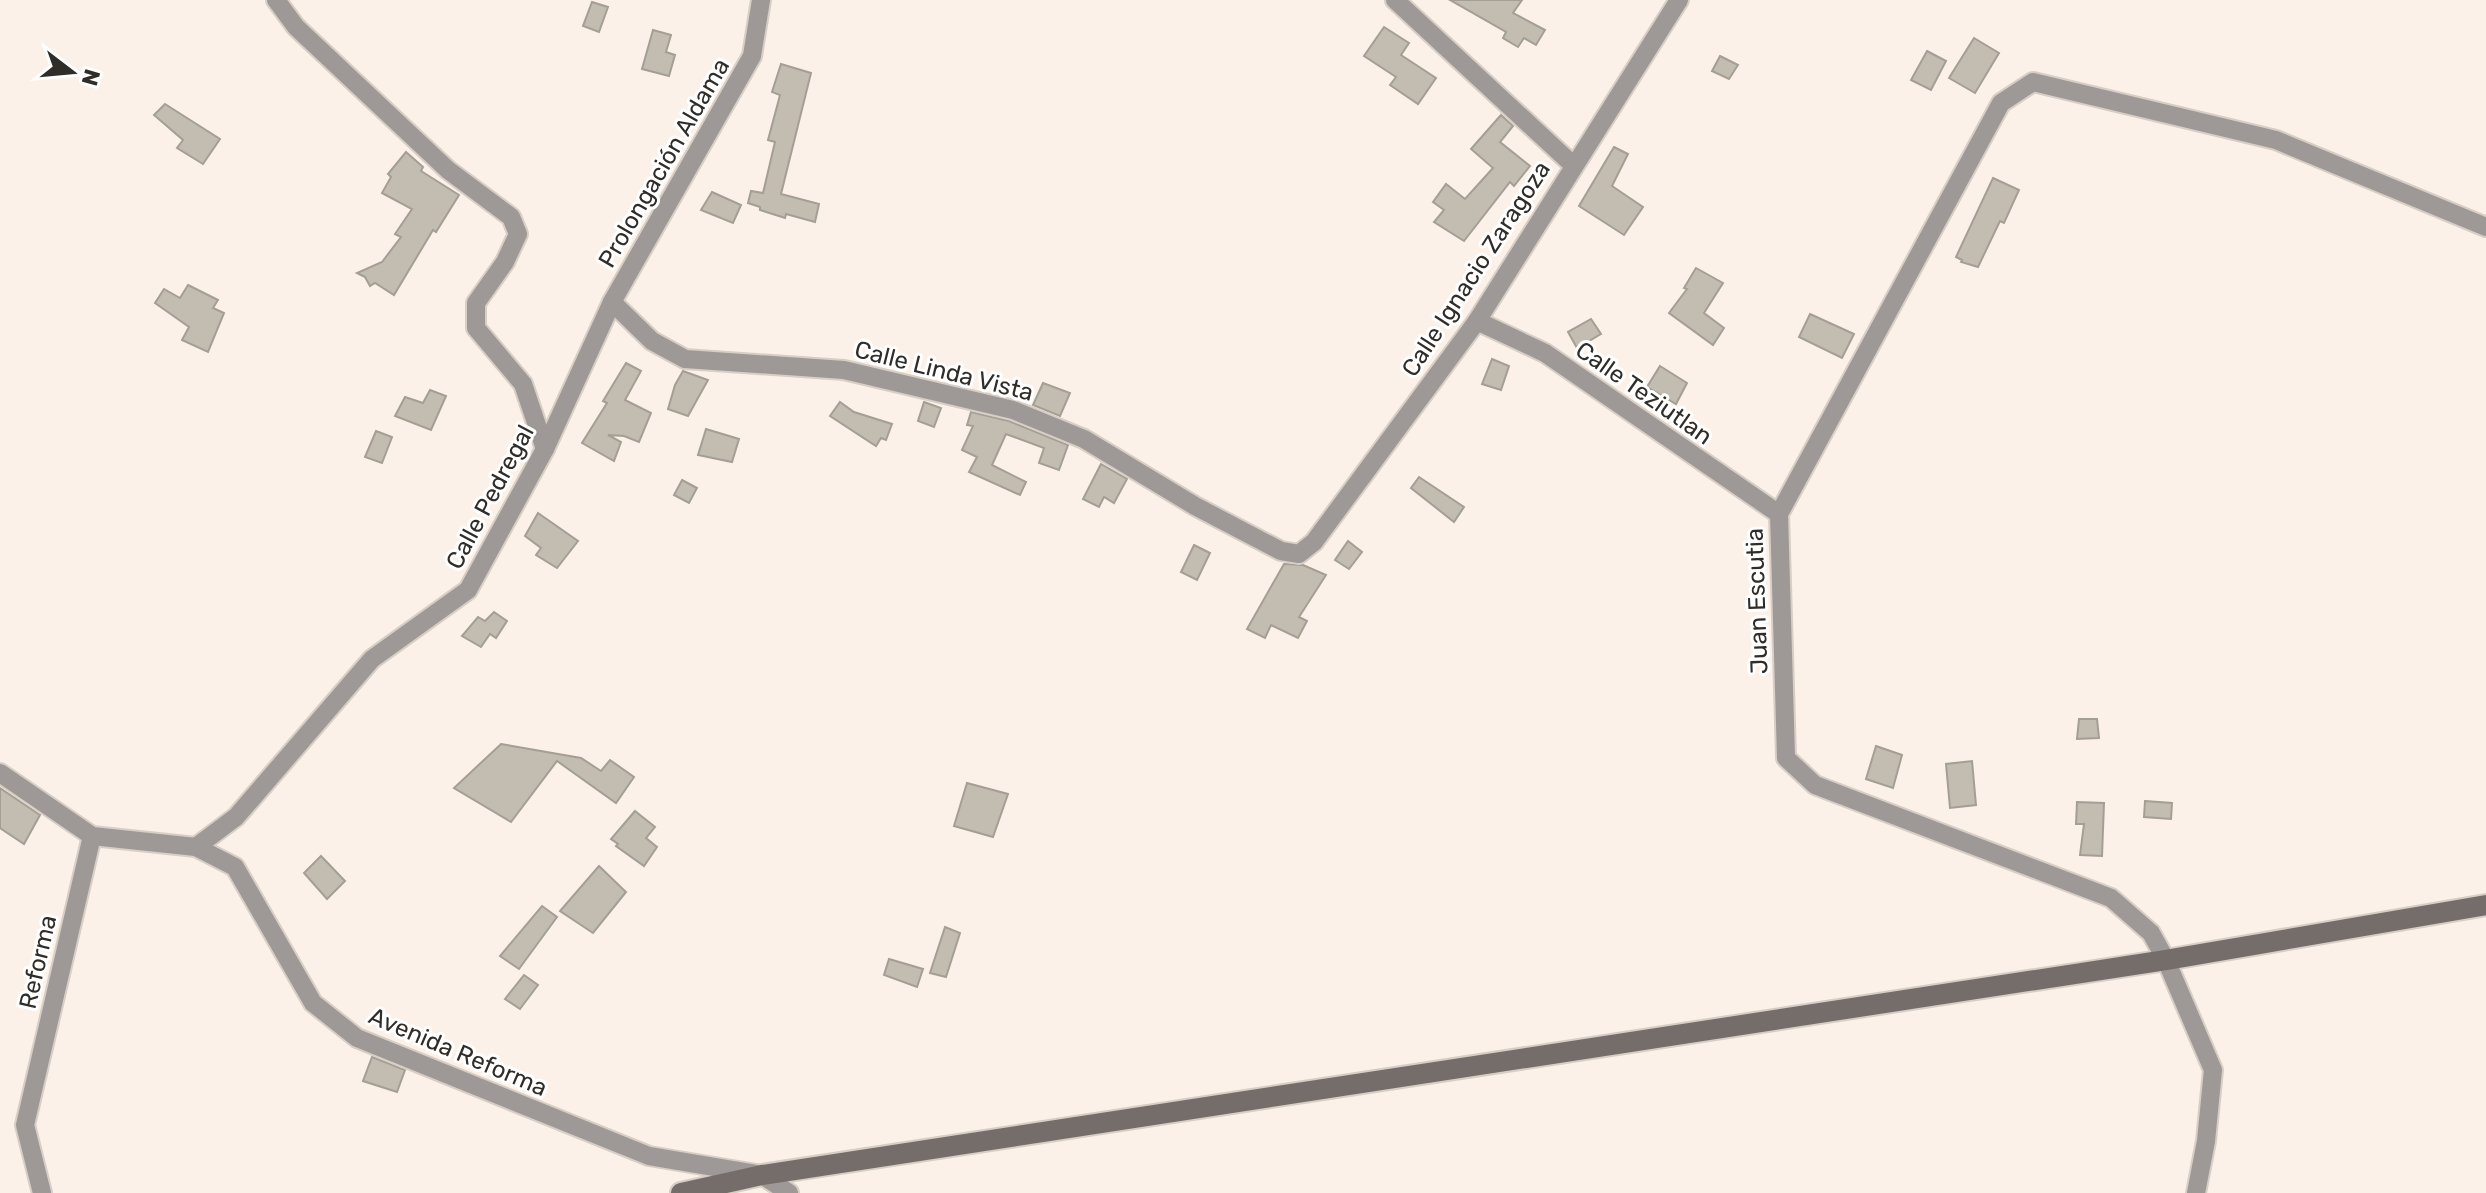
<svg xmlns="http://www.w3.org/2000/svg" width="2486" height="1193" font-family="Rubik,sans-serif">
<style>
.building{fill:#c2bcb1;stroke:#a49f94;stroke-width:2}
.lines{fill:none;stroke-linecap:round;stroke-linejoin:round}
.minor-casing{stroke:#d7cec5;stroke-width:22}
.secondary-casing{stroke:#d7cec5;stroke-width:24}
.minor{stroke:#9e9896;stroke-width:18}
.secondary{stroke:#756d6a;stroke-width:20}
.labels{text-anchor:middle;stroke-width:6;stroke-linejoin:round;paint-order:stroke}
.street-label{font-size:24px;fill:#302c28;stroke:#fff}
</style>
<rect width="100%" height="100%" fill="#fcf1e8"/>
<g class="building">
<polygon points="1450,0 1522,0 1513,13 1545,30 1536,45 1524,38 1518,47 1503,38 1506,32"/>
<polygon points="592,2 608,7 599,32 583,26"/>
<polygon points="1384,27 1409,43 1401,55 1436,78 1418,104 1390,85 1396,77 1364,56"/>
<polygon points="653,30 671,35 666,52 675,55 669,76 642,69"/>
<polygon points="1974,38 1999,53 1975,93 1949,78"/>
<polygon points="1927,51 1946,61 1931,90 1911,80"/>
<polygon points="1720,56 1738,65 1729,79 1712,71"/>
<polygon points="781,64 811,73 781,194 819,204 815,222 786,214 785,218 760,210 760,207 748,203 751,191 763,193 775,142 768,140 780,95 772,92"/>
<polygon points="165,104 220,139 203,164 177,148 183,140 154,115"/>
<polygon points="1501,115 1513,126 1500,142 1530,166 1514,186 1510,182 1464,241 1434,222 1444,210 1433,202 1446,184 1465,199 1493,168 1471,149"/>
<polygon points="1614,147 1628,154 1612,186 1643,207 1624,235 1579,206"/>
<polygon points="406,152 423,167 421,171 459,195 436,232 433,230 394,295 375,283 370,286 365,277 357,273 382,262 401,237 395,234 412,209 382,193 391,177 388,174"/>
<polygon points="1993,178 2019,190 2004,223 2000,221 1978,267 1961,262 1962,260 1956,257"/>
<polygon points="712,192 741,205 733,223 701,210"/>
<polygon points="1696,268 1723,283 1704,313 1724,328 1713,345 1669,313 1687,289 1684,288"/>
<polygon points="188,285 218,300 213,308 224,313 208,352 182,340 189,327 155,303 164,289 180,298"/>
<polygon points="1810,314 1854,334 1842,358 1799,337"/>
<polygon points="1591,319 1601,334 1577,348 1568,332"/>
<polygon points="1492,359 1509,366 1501,390 1482,384"/>
<polygon points="626,363 641,371 625,400 651,413 639,442 624,436 608,435 621,442 614,461 582,443 607,403 603,401"/>
<polygon points="1660,366 1687,383 1676,404 1647,387"/>
<polygon points="683,371 708,380 688,416 668,409 675,385"/>
<polygon points="1043,383 1070,393 1060,416 1033,405"/>
<polygon points="430,390 446,396 431,430 395,416 405,397 423,403"/>
<polygon points="840,402 854,412 892,424 886,440 881,438 876,446 830,416"/>
<polygon points="924,402 941,408 934,427 918,421"/>
<polygon points="971,412 1009,421 1068,445 1059,470 1039,463 1044,448 1006,434 992,465 1026,482 1020,495 969,472 977,457 962,450 973,426 967,425"/>
<polygon points="706,429 739,439 732,462 698,455"/>
<polygon points="376,431 392,437 382,463 365,457"/>
<polygon points="1101,464 1127,479 1114,503 1104,497 1099,507 1083,499"/>
<polygon points="1419,477 1464,507 1454,522 1411,488"/>
<polygon points="682,480 697,488 689,503 674,495"/>
<polygon points="538,513 578,541 557,568 536,555 541,548 525,536"/>
<polygon points="1348,541 1362,552 1349,569 1335,560"/>
<polygon points="1194,545 1210,553 1197,580 1181,572"/>
<polygon points="1284,564 1303,565 1326,575 1299,617 1307,621 1298,638 1271,625 1265,638 1247,629"/>
<polygon points="494,612 507,621 496,638 490,634 481,647 462,636 478,617 485,621"/>
<polygon points="2079,719 2097,719 2099,738 2077,739"/>
<polygon points="501,744 581,758 601,771 610,760 634,777 616,803 557,761 511,822 454,788"/>
<polygon points="1876,746 1902,755 1893,788 1866,779"/>
<polygon points="1972,761 1976,805 1950,808 1946,764"/>
<polygon points="967,783 1008,794 993,837 954,826"/>
<polygon points="0,788 40,815 24,844 0,828"/>
<polygon points="2145,801 2172,803 2171,819 2144,817"/>
<polygon points="2077,802 2104,803 2102,856 2080,855 2084,824 2076,824"/>
<polygon points="635,811 655,827 646,838 657,847 644,866 616,846 618,844 611,839"/>
<polygon points="321,856 345,881 327,899 304,873"/>
<polygon points="599,866 626,892 593,933 560,911"/>
<polygon points="542,906 557,917 519,969 500,956"/>
<polygon points="945,927 960,933 946,977 930,973"/>
<polygon points="889,959 923,969 917,987 884,975"/>
<polygon points="524,975 538,985 520,1009 505,999"/>
<polygon points="372,1057 405,1070 397,1092 363,1081"/>
</g>
<g class="lines">
<g class="minor-casing">
<g id="minor">
<polyline points="276,0 296,27 448,170 511,217 518,234 505,262 476,303 476,328 523,384 545,449"/>
<polyline points="1395,0 1573,165"/>
<polyline points="612,302 652,341 685,359 844,370 1013,410 1084,439 1195,506 1281,551 1299,554 1314,542 1477,321 1679,0"/>
<polyline points="1477,321 1545,353 1779,514"/>
<polyline points="0,773 92,836 196,847 235,867 313,1003 357,1038 649,1156 762,1175 789,1193"/>
<polyline points="196,847 236,817 372,659 468,590 545,449 612,302 752,56 761,0"/>
<polyline points="42,1193 25,1125 92,836"/>
<polyline points="2196,1193 2206,1141 2213,1070 2166,960 2151,933 2111,898 1815,785 1786,758 1779,514 2001,103 2033,82 2276,140 2486,227"/>
</g>
</g>
<g class="secondary-casing">
<polyline id="secondary" points="681,1193 762,1175 2166,960 2486,905"/>
</g>
<use href="#minor" class="minor"/>
<use href="#secondary" class="secondary"/>
</g>
<g class="labels">
<g class="street-label">
<text transform="translate(664 163) rotate(-60)" y="8">Prolongación Aldama</text>
<text transform="translate(1476 269) rotate(-57)" y="8">Calle Ignacio Zaragoza</text>
<text transform="translate(944 371) rotate(14)" y="8">Calle Linda Vista</text>
<text transform="translate(1644 393) rotate(35)" y="8">Calle Teziutlan</text>
<text transform="translate(490 497) rotate(-62)" y="8">Calle Pedregal</text>
<text transform="translate(1757 601) rotate(-92)" y="8">Juan Escutia</text>
<text transform="translate(38 962) rotate(-77)" y="8">Reforma</text>
<text transform="translate(458 1052) rotate(23)" y="8">Avenida Reforma</text>
</g>
</g>
<g transform="translate(72 72) rotate(106)" stroke="#ffffff" stroke-width="6" paint-order="stroke">
<path d="M0-6L14 30L0 20L-14 30Z" fill="#302c28"/>
<text y="-12" font-size="22" font-weight="bold" text-anchor="middle" fill="#302c28">N</text>
</g>
</svg>
